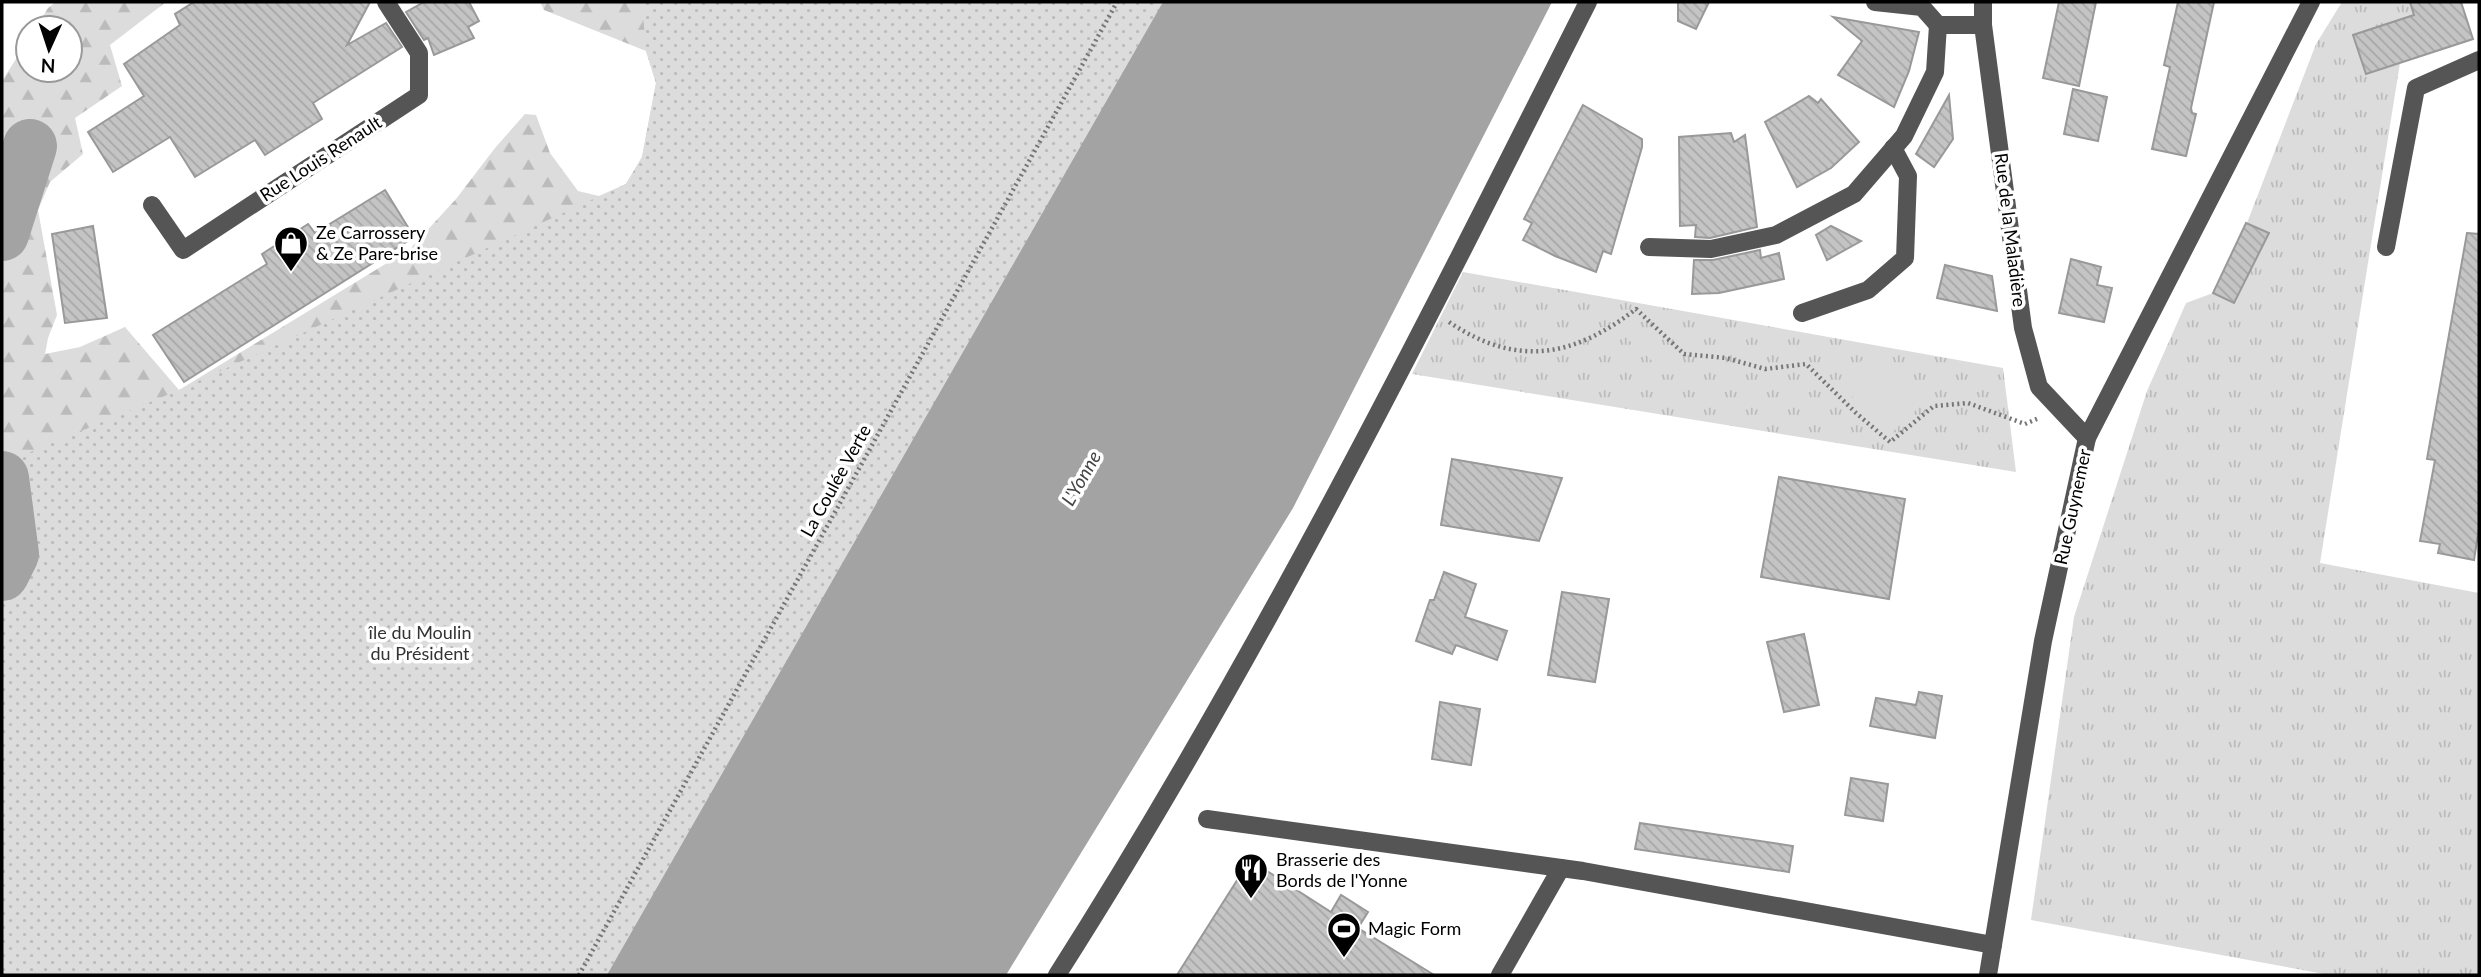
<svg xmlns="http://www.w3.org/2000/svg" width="2481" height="977" font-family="Lato,sans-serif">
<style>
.grass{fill:url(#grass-tufts)}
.forest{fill:url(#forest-firs)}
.park{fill:url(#park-dots)}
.garden{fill:#dcdcdc}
.water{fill:#a3a3a3}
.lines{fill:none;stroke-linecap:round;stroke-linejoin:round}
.river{stroke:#a3a3a3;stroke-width:54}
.building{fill:url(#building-back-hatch);stroke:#999;stroke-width:2}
.path{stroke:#777;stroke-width:4.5;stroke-dasharray:2 3.5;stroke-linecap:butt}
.minor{stroke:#555;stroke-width:18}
.labels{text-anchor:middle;stroke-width:7;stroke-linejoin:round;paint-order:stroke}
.street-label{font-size:18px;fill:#000;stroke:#fff}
.poi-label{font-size:18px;fill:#000;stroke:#fff;text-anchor:start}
.park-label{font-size:18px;fill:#333;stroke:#fff}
.water-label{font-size:19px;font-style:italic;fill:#444;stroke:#fff}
</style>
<defs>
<pattern id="grass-tufts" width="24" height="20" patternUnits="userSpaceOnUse" patternTransform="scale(1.75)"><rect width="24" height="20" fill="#dcdcdc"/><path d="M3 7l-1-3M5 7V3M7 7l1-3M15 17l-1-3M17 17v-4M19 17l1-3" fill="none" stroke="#bbb"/></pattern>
<pattern id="forest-firs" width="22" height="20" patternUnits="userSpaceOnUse" patternTransform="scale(1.75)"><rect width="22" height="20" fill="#dcdcdc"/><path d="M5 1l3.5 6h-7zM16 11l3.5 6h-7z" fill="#bbb"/></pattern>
<pattern id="park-dots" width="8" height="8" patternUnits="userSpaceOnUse" patternTransform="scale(1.75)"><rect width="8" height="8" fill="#dcdcdc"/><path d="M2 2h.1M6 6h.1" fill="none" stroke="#bbb" stroke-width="1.8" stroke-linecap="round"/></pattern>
<pattern id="building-back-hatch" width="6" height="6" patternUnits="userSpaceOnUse" patternTransform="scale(1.75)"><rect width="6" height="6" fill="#c4c4c4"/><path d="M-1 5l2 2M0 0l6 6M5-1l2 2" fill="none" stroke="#a7a7a7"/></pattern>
</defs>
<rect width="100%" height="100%" fill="#fff"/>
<g class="grass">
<polygon points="2342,2 2410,2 2414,15 2354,36 2366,74 2400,63 2320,563 2479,593 2479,975 2330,975 2031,920 2074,617 2147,391 2186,303 2213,293 2234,303 2269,233 2247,223 2316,44"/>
<polygon points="1463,272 2003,368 2016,472 1412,374"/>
</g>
<polygon class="forest" points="56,2 166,2 110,45 122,86 75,118 83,154 50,182 38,210 57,315 48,338 45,354 80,347 125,327 179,390 410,249 456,199 495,148 525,114 536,115 550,153 578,191 599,196 626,184 642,157 656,83 646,51 544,10 540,2 924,2 2,643 2,81 28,40 28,70 70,70 70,28 36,28 48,8"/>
<polygon class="park" points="642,2 1185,2 608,975 2,975 2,464 179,390 626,184 642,157 656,83 646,51"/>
<g class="garden">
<polygon points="1634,320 1680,361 1668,375 1621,333"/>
<polygon points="1872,351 1926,401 1890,434 1838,382"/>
</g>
<polygon class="water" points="1163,2 1552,2 1293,508 1006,975 607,975"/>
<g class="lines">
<g class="river">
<polyline points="2,234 30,146"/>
<polyline points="2,478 12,554 2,574"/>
</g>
</g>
<g class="building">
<polygon points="194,2 370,2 347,45 386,23 402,47 313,103 322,119 265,155 255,140 195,177 170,137 113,172 88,132 144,96 124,64 180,25 175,14"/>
<polygon points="424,2 469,2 479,21 468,27 474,38 434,55 428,38 424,40 406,12"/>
<polygon points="1678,2 1709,2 1696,29 1678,21"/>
<polygon points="2059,2 2096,2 2079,86 2043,78"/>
<polygon points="2178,2 2214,2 2191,108 2192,113 2196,114 2186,156 2152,149 2170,67 2164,65"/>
<polygon points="2410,2 2461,2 2473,39 2366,74 2353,35 2414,15"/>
<polygon points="1833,17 1919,32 1909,71 1894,107 1838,75 1862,41"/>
<polygon points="2073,89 2107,97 2098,141 2064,134"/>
<polygon points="1949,95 1953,139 1934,167 1916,154"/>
<polygon points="1809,96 1818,103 1821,99 1859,142 1831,168 1797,187 1765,122"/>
<polygon points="1583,105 1642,139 1642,147 1611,254 1603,251 1596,272 1555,256 1523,240 1532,223 1524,219"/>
<polygon points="1731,133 1734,142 1745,135 1757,227 1710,238 1695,237 1696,225 1680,226 1679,137"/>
<polygon points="385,190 414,237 184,382 153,335 267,264 262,254 308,224 315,233"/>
<polygon points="2246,223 2269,233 2234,303 2213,293"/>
<polygon points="93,226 107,318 65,323 52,234"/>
<polygon points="1831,226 1861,241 1827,260 1816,235"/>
<polygon points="2467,233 2479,234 2479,528 2474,560 2438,553 2440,544 2420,541 2435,460 2427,459"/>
<polygon points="1760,250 1761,258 1779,253 1784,279 1719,293 1692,294 1694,260 1713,260"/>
<polygon points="2071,259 2101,267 2097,285 2112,288 2104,322 2059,313"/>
<polygon points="1945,265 1992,276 1997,311 1937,298"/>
<polygon points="1452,459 1562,478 1539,541 1441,525"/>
<polygon points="1779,477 1905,499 1889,599 1761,577"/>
<polygon points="1444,572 1476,584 1465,617 1507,631 1497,660 1456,645 1452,654 1416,641 1430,600 1434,600"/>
<polygon points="1562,592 1609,599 1595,682 1548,675"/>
<polygon points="1804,634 1819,705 1784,712 1767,642"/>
<polygon points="1919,692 1942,696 1935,738 1870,726 1876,698 1916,705"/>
<polygon points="1440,702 1480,709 1471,765 1432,759"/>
<polygon points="1851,778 1888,784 1883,821 1845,815"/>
<polygon points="1640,823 1793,846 1789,872 1635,849"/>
<polygon points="1250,860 1331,912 1341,895 1368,912 1358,928 1434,975 1177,975"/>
</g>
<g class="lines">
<g class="path">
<path d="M1449 322C1517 368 1574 357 1636 309L1684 354 1726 358 1765 369 1806 364 1856 413 1890 442 1934 406 1968 403 2025 424 2039 418"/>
<polyline points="579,975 1117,2"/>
</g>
<g class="minor">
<polyline points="1875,2 1922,7 1938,25 1983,25"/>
<polyline points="1983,2 1983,25 2023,328 2039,387 2087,438"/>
<polyline points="152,205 183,250 419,95 419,53 386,2"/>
<polyline points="1649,247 1711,249 1776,235 1854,194 1904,136 1935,72 1938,25"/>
<polyline points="2386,247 2416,88 2479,60"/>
<polyline points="1802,313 1868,290 1905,258 1908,176 1893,148"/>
<polyline points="1207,819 1583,871 1993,945"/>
<path d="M1057 975C1256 663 1422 332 1588 2"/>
<polyline points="1500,975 1561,868"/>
<polyline points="1988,975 2043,641 2087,438 2311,2"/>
</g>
</g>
<defs>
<g id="shop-pin" transform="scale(1.75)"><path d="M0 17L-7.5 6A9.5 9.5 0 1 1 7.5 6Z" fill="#000" stroke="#fff"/><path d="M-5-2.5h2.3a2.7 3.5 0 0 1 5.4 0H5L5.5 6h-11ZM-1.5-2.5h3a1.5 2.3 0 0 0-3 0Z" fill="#fff"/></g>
<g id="restaurant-pin" transform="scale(1.75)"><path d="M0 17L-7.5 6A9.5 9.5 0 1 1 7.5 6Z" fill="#000" stroke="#fff"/><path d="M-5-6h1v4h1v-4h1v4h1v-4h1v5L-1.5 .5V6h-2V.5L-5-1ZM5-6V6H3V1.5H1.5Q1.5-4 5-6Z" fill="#fff"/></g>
<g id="stadium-pin" transform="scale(1.75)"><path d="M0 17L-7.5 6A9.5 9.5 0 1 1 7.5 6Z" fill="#000" stroke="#fff"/><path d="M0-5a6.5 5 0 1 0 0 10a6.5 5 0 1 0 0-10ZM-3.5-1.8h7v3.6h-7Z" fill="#fff"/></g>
</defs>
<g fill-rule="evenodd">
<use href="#shop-pin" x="291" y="243"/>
<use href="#restaurant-pin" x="1251" y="870"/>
<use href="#stadium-pin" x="1344" y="929"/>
</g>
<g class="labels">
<g class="street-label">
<text transform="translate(321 159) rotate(-33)" y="6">Rue Louis Renault</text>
<text transform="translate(2010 230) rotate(83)" y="6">Rue de la Maladière</text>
<text transform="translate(836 481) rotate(-61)" y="6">La Coulée Verte</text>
<text transform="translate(2073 507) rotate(-78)" y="6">Rue Guynemer</text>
</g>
<g class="poi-label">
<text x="316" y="239">Ze Carrossery<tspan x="316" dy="21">&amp; Ze Pare-brise</tspan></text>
<text x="1276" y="866">Brasserie des<tspan x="1276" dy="21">Bords de l'Yonne</tspan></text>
<text x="1368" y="935">Magic Form</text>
</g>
<g class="park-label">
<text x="420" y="639">île du Moulin<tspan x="420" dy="21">du Président</tspan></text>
</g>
<g class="water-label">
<text transform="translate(1081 478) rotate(-60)" y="7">L'Yonne</text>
</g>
</g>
<rect width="2481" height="977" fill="none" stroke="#000000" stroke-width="7"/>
<g transform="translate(49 49) rotate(183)"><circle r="33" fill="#ffffff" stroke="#999999" stroke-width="2"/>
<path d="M0-5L12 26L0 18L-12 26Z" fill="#000000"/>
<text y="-10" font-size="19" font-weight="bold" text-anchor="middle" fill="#000000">N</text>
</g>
</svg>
